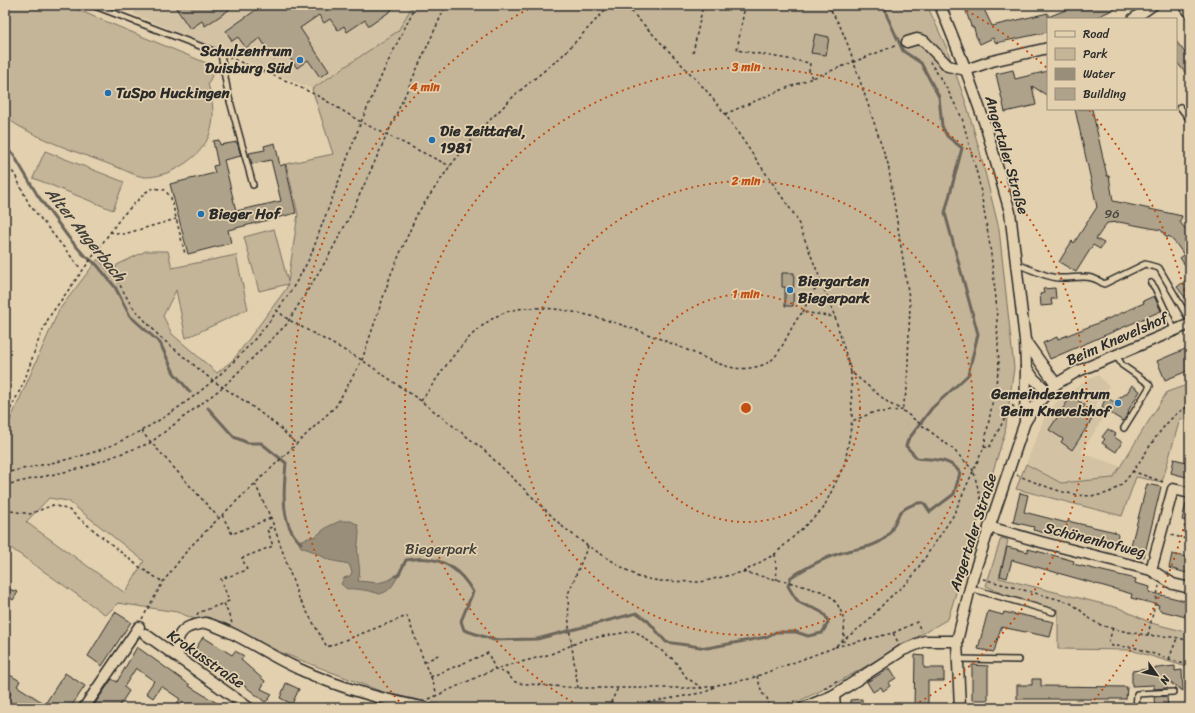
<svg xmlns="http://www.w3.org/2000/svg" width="1195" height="713" font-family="Sriracha,sans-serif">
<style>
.built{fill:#d3c2a3}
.green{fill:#c4b599;stroke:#787062;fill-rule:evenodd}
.water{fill:#998e7a;stroke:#6d665a}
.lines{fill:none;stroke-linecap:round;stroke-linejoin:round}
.stream{stroke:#6d665a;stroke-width:3}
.building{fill:#afa28a;stroke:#2b2b2b}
.service-casing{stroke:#2b2b2b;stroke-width:8}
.minor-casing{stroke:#2b2b2b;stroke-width:13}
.path{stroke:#2b2b2b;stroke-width:1.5;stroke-dasharray:3 3;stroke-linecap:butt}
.service{stroke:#e2d0ae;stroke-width:5}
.minor{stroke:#e2d0ae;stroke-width:10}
.ring{fill:none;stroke:#c25012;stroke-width:2;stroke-dasharray:2 4}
.poi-dot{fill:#1f6fb2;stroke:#e2d0ae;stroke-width:1.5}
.labels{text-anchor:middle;stroke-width:3.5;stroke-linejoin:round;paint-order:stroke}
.number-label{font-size:13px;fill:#4c4943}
.poi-label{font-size:15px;font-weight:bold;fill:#2b2b2b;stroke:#e2d0ae;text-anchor:start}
.street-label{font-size:15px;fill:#2b2b2b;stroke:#e2d0ae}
.park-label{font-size:15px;fill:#42403c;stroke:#e2d0ae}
.water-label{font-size:16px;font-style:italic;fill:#413f3b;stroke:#e2d0ae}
.centre{fill:#c25012;stroke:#e2d0ae;stroke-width:2}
.ring-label{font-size:12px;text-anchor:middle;font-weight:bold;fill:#c25012;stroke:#e2d0ae;stroke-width:3.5;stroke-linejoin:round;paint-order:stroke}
</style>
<rect width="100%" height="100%" fill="#e2d0ae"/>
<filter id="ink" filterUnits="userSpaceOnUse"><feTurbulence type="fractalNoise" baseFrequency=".025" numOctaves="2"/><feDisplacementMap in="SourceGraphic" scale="8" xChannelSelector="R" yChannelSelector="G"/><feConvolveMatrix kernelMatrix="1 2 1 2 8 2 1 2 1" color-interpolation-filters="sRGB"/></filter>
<g filter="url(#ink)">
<g class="built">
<polygon points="137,5 413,5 399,31 312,89 134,14"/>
<polygon points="1098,375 1109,387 1095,406 1104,417 1081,453 1120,466 1113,478 1061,483 1026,464 1044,419 1056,403 1087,380"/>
</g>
<g class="green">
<path d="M5 5H66L216 67 208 84C219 120 213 148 179 167 169 173 158 177 145 177 135 176 123 169 114 166 77 152 38 140 6 118L5 119Z"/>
<path d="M413 5H927L947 49 967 106 980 152 999 229 1014 368 1005 432 948 619 835 684 784 708H456L385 693 177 612 118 603 106 615 5 544V432L59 310 98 259 113 277 117 265 146 251H168L172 268 236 255 248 309 186 338 176 290 163 316 172 334 217 373 234 359 286 289 288 284 259 291 244 237 274 229 288 282 298 214 286 164 333 154 312 89 398 31ZM49 498 68 501 144 561 125 593 26 522Z"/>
<polygon points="45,151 124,182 113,210 33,178"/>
<polygon points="1190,384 1190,420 1180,419 1162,482 1136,477 1122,516 1016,489 1026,464 1061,483 1113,478 1167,392"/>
<polygon points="1001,538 1008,540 999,578 1119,608 1151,623 1190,633 1190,668 1131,650 1058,649 1058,610 1012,598 986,586"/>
</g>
<path class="water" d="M340 521H351L358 525C361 536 356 545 358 556 359 566 361 571 358 581L378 583 389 580 399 574C394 584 390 592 379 594 373 591 354 588 347 589L341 584 344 578 350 576 352 572 349 564 329 560 312 551 301 547 298 541 316 536 327 527Z"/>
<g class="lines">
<g class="stream">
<polyline points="5,149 13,154 38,196 69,238 83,254 97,265 115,287 130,316 160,343 174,373 190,392"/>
<path d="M208 408 234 437 248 443H261L286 463C284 489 279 524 301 543"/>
<path d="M396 576 399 574 406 560C436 554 458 565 473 592L461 621 464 630 494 640 537 639 637 613 648 621 666 642 707 648 766 637 776 632H796L808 636 822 633 828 623C826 608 809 609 799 602 795 599 791 591 788 586L791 577C808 567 825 557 844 552 858 548 872 548 884 539 893 532 893 525 898 516 902 508 916 502 924 503L930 512 954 494 960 473C951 458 933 460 917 458L906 446 908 440 932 408 968 375 978 334 945 213 962 148 947 136 942 126 939 97 921 63 903 51 887 16 884 5"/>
</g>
</g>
<g class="building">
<polygon points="174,5 226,5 229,10 205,26 202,21 190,29"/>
<polygon points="263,5 338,5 342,10 350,5 388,5 392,10 369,26 365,20 347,32 344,26 338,30 330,19 324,23 319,15 300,28 329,71 320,77 308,60 297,68 285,51 274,59 260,38 246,48 238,37 232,41 226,31"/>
<polygon points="964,5 982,5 992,26 1048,13 1048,17 1078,5 1123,5 1093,19 1048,19 1048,32 996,43 993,38 980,44 976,36 974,28 971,26"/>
<polygon points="815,34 829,37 826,55 811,53"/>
<polygon points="1176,41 1186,54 1190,51 1190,79 1176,61"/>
<polygon points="1013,70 1015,79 1048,71 1048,96 1032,86 1036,105 1005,112 996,74"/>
<polygon points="1075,109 1092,109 1107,176 1109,176 1113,201 1182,216 1180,222 1190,235 1190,272 1180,258 1184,255 1177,245 1169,236 1167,238 1161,230 1119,222 1107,223 1096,239 1104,243 1100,249 1093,245 1076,272 1059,262 1072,241 1074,243 1097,207"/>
<polygon points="219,140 220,145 237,142 241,156 224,160 236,211 281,201 271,160 252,164 249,153 265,150 264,146 275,143 280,166 285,164 296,213 228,230 231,243 188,254 170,184 215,173 213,166 218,165 213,141"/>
<polygon points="782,273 794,273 793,306 785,306 785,287 782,287"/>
<polygon points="1190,277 1190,304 1177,287"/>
<polygon points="1055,288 1056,299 1051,299 1052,305 1041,306 1040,294 1044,293 1043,289"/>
<polygon points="1154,296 1161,311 1050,359 1043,343 1057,337 1058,339 1103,321 1144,303 1143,301"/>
<polygon points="1190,347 1190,370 1165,380 1157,361"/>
<polygon points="1132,385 1140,391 1128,411 1129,412 1123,421 1102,408 1103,404 1106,397 1114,402 1127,393"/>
<polygon points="1071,396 1085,405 1082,410 1093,418 1072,450 1061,442 1063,439 1049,430"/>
<polygon points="1108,429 1116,434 1114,437 1122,442 1116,452 1102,443 1105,439 1102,437"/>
<polygon points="1174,459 1190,463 1190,478 1171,473"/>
<polygon points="1147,484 1161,487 1144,557 1129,553"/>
<polygon points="1020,493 1028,495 1024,512 1067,523 1068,521 1076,523 1115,532 1118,535 1116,543 1112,542 1111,547 1064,535 1064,538 1033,530 1034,527 1013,522"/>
<polygon points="1187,499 1190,499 1190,522 1182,520"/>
<polygon points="1007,547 1028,552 1028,549 1060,557 1074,561 1073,564 1136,579 1135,583 1150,587 1149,592 1190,602 1190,618 1162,611 1158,608 1159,605 1131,598 1132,594 1012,560 1007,578 1000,576"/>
<polygon points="1172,554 1190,558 1190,574 1169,568"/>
<polygon points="5,588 18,592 13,600 5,595"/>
<polygon points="988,611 1003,615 1004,612 1017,615 1017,614 1054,622 1050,637 1001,627 994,652 978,649"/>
<polygon points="115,612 131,622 102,666 88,656"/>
<polygon points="203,637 232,655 235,651 244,656 241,660 265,681 261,689 272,694 269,699 265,702 227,672 195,650"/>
<polygon points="137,647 190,685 189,686 225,708 181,708 176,705 180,699 161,686 153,698 146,693 154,681 136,668 124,687 129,691 118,708 92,708 112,679 117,682"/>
<polygon points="915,655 924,656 924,668 944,668 944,681 928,681 928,708 914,708"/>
<polygon points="972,665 988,666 988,700 972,700"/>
<polygon points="1175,666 1175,671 1182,670 1183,691 1166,680 1167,688 1154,689 1154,685 1132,686 1132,671"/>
<polygon points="890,668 896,678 888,683 890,686 883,691 881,687 873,692 867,682"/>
<polygon points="5,672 20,681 17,686 45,704 65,673 85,686 70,708 20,708 7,700 11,694 5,690"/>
<polygon points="1032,679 1041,679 1041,686 1127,687 1126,699 1017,699 1017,685 1032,685"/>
<polygon points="286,683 299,689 292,704 280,698"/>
<polygon points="1167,696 1168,708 1155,708 1154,697"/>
<polygon points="862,699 862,708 850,708 850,700"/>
</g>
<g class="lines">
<g class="service-casing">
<g id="service">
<polyline points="92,5 221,54 228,94 253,185"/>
<polyline points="1180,107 1190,120"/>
<path d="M1016 264C1029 268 1045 277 1058 278 1077 279 1087 272 1104 284L1145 264 1159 268 1190 321"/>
<polyline points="1151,283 1155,288 1175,331"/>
<polyline points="1116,355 1122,365 1148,383 1150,386 1124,428"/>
<polyline points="970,588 1053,612"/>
<polyline points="958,659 1019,660"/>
<polyline points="1136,708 1137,694 1173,692"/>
</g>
</g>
<g class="minor-casing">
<g id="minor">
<polyline points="940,5 966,70 986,127 1010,212 1025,340 1026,367 1025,422 973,576 957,641 960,708"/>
<polyline points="1184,5 1190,13"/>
<polyline points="1133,19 1153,5"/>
<polyline points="907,42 917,39 924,41 948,66 966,70 992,61 1048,48"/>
<polyline points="1026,342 1056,384"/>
<polyline points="1026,367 1034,379 1048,392"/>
<polyline points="1025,422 1035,406 1048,392 1056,384 1076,372 1190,324"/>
<polyline points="989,527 1041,542 1151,570 1173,584 1190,588"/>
<polyline points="1151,570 1173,489 1190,493"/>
<polyline points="145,634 249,708"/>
<path d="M178 657C179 653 177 649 177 644 179 627 192 625 206 623 237 632 269 656 299 669 340 688 383 700 427 708"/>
<polyline points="834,695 835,708"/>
<polyline points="84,708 139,627"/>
<polyline points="803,708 834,695 903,650 925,641 957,641"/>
</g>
</g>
<g class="path">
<polyline points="416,5 385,68 361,122 450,166"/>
<polyline points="745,5 737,50 810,63 809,71 812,78"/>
<polyline points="828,5 840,26 848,45 888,164 910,304 907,389 902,410 952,448 974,471"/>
<polyline points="693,53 703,5"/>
<polyline points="725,114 774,93 897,45"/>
<polyline points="5,162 15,175 29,204 81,269"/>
<polyline points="110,232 124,234 176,219"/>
<polyline points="96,251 115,276 131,305 160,337 212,380 246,402 278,426 296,444"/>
<polyline points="276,310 289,320 362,360 421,401 484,450 563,527 588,546 638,577 659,581 701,582 743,572 775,554 823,509 845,463 852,421 872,413 902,410 890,404 851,372 835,317 796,217 769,178 725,114 705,89 625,5"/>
<path d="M803 312C808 301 811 288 823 284"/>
<polyline points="851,372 852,420"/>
<path d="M421 401C443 371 463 335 497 316 540 292 632 327 675 345 694 352 714 364 734 368 744 370 761 367 769 362 783 353 790 324 803 312L835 317"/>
<polyline points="5,420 24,382 37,344 49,317 122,216 146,192 154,188 165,190 171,198 185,254"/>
<polyline points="141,431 218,517"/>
<polyline points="984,447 989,448 1012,405 1016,409"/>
<polyline points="1132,471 1166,483"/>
<path d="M5 473C38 465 80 459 110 446 194 409 266 342 308 261 314 249 318 235 323 222 336 189 348 156 361 122L320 97 287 81 228 57"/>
<polyline points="974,473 984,512"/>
<path d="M1017 475C1047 487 1097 511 1124 482 1136 469 1146 451 1156 437 1166 424 1175 412 1190 406"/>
<polyline points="255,484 271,518 298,596 327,647 407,616 430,677 488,653 495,669 551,654 586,639 635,631 674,660 687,678 702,688 749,679 833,648 867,622 888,599 910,580 953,516 984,447 999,367 996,299 990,246 979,181 962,118 946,87 930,62"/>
<polyline points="5,485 82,468 150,443 223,387 286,325 327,259 350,216 446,5"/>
<polyline points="5,510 30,514 53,505 69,510 138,566 163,582"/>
<polyline points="222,515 232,534 271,518"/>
<polyline points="1171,535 1190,540"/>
<polyline points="775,554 777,580"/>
<path d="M743 572C766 578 789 581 812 589 816 590 823 591 827 594 842 604 847 624 843 640L846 644"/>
<path d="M983 579 1068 602C1081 608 1088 620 1101 625 1115 630 1132 633 1147 635 1161 637 1177 635 1190 642"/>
<polyline points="197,615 198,613 224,603"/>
<polyline points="142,619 163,582 189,548 219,518 336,406 362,360 391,274 417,214 450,166 480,130 517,93 561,57 610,5"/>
<polyline points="232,623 224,603 229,601 221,579 247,570 242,558 273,546 267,529 274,526"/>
<polyline points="1113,628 1109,641 1112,646 1133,647 1190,666"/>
<polyline points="893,633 917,622 921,631"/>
<polyline points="1148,635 1159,586"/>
<polyline points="835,647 893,633 898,642"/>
<polyline points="1169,659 1177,638"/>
<polyline points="425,662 440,654"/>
<polyline points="757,676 762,693 767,698 770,708"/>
<polyline points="431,677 437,694"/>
<polyline points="578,688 569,627 568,594 588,546"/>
<polyline points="824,688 838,680"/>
<polyline points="429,699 495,669 509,675 513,681 518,683 578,688 702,688"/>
<polyline points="608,708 618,688"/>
<polyline points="618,708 706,692 714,687"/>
<polyline points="776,708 795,701"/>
</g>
<use href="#service" class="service"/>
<use href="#minor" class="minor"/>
</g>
</g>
<g class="ring">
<circle cx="746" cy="408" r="114"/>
<circle cx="746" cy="408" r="227"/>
<path d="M583 708A341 341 0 1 1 909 708"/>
<path d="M1189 506A454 454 0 0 1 1089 706M403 706A454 454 0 0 1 536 5M956 5A454 454 0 0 1 1047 68M1089 110A454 454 0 0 1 1189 310"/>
</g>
<g class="poi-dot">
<circle cx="300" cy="60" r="4"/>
<circle cx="108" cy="93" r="4"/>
<circle cx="432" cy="140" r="4"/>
<circle cx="201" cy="214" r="4"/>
<circle cx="790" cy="290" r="4"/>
<circle cx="1118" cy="403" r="4"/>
</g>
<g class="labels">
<g class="number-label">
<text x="1112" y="218">96</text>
</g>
<g class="poi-label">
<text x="292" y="56" text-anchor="end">Schulzentrum<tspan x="292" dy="17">Duisburg Süd</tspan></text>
<text x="116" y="98">TuSpo Huckingen</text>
<text x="440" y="136">Die Zeittafel,<tspan x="440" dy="17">1981</tspan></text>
<text x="209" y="219">Bieger Hof</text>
<text x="798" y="286">Biergarten<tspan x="798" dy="17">Biegerpark</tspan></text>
<text x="1110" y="399" text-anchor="end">Gemeindezentrum<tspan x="1110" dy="17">Beim Knevelshof</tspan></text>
</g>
<g class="street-label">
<text transform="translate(1007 155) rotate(74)" y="5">Angertaler Straße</text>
<text transform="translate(1117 339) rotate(-24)" y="5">Beim Knevelshof</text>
<text transform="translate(973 532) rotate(-72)" y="5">Angertaler Straße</text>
<text transform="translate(1095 540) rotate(14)" y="5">Schönenhofweg</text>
<text transform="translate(206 659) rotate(35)" y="5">Krokusstraße</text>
</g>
<g class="park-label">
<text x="441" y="554">Biegerpark</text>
</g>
<g class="water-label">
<text transform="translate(86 234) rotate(51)" y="6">Alter Angerbach</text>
</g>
</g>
<circle cx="746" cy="408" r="6" class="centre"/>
<g class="ring-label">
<text x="746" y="71">3 min</text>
<text x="425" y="91">4 min</text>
<text x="746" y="185">2 min</text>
<text x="746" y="298">1 min</text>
</g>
<rect width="1195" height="713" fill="none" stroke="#e2d0ae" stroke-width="20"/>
<rect x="10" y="10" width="1175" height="693" fill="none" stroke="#2b2b2b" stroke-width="1.5" filter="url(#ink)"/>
<rect x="1047" y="18" width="130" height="92" fill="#e2d0ae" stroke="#998e7a"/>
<rect x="1055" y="31" width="20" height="6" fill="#e2d0ae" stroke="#998e7a"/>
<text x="1083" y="38" font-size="12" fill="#2b2b2b">Road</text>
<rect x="1055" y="48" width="20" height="12" fill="#c4b599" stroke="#998e7a"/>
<text x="1083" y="58" font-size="12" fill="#2b2b2b">Park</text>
<rect x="1055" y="68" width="20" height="12" fill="#998e7a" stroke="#998e7a"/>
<text x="1083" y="78" font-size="12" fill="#2b2b2b">Water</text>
<rect x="1055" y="88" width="20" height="12" fill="#afa28a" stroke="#998e7a"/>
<text x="1083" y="98" font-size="12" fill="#2b2b2b">Building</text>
<g transform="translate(1157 675) rotate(123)" stroke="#e2d0ae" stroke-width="3" paint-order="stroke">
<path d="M0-3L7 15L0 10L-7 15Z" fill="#2b2b2b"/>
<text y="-6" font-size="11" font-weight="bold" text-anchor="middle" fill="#2b2b2b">N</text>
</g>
</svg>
